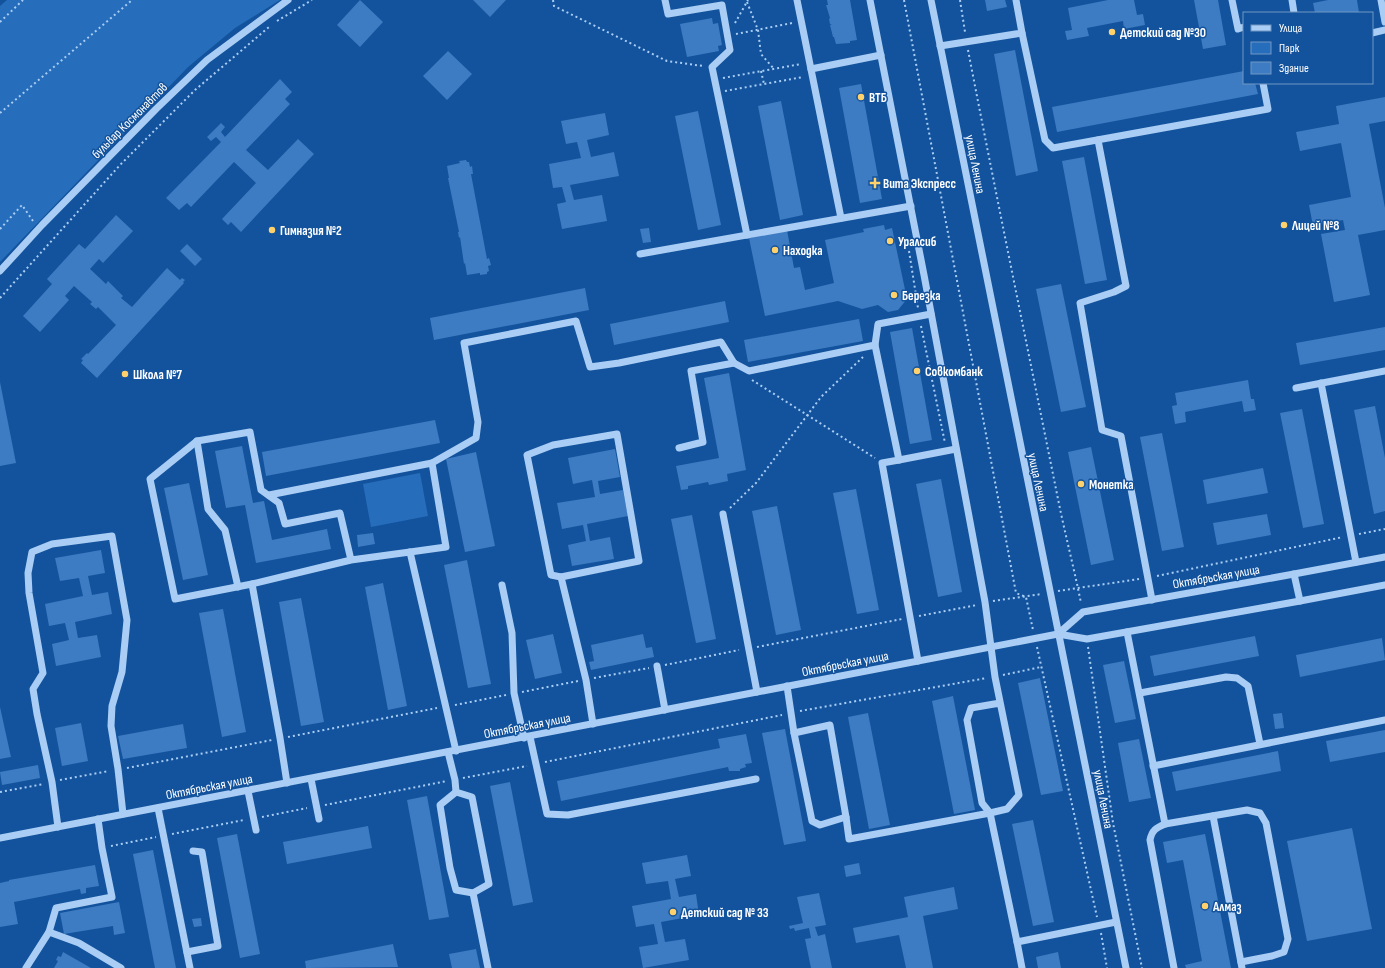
<svg xmlns="http://www.w3.org/2000/svg" width="1385" height="968" font-family="'Sofia Sans Condensed',sans-serif">
<style>
.green{fill:#266dbb}
.building{fill:#3d7cc3}
.lines{fill:none;stroke-linecap:round;stroke-linejoin:round}
.path{stroke:#a9cdf4;stroke-width:2;stroke-dasharray:2 3;stroke-linecap:butt}
.minor{stroke:#a9cdf4;stroke-width:7}
.poi-dot{fill:#ffd16c;stroke:#13539d;stroke-width:1.5}
.labels{text-anchor:middle;stroke-width:3;stroke-linejoin:round;paint-order:stroke}
.poi-label{font-size:13px;font-weight:bold;fill:#fff;stroke:#13539d;text-anchor:start}
.street-label{font-size:13px;fill:#fff;stroke:#13539d}
</style>
<rect width="100%" height="100%" fill="#13539d"/>
<g class="green">
<polygon points="7,0 280,0 235,28 188,67 0,262 0,6"/>
<polygon points="420,473 428,516 371,527 363,484"/>
</g>
<g class="building">
<polygon points="360,0 383,22 360,47 337,25"/>
<polygon points="473,0 506,0 490,17"/>
<polygon points="827,0 850,0 857,40 850,41 850,43 836,44 834,37 833,37 830,25 832,24 830,24 829,19 830,18 826,5 828,5"/>
<polygon points="985,0 1005,0 1007,7 987,11"/>
<polygon points="1108,0 1134,0 1137,15 1143,14 1145,25 1124,29 1123,21 1087,28 1089,36 1067,40 1065,31 1072,30 1068,8"/>
<polygon points="1194,0 1218,0 1226,45 1203,49"/>
<polygon points="1328,0 1357,0 1359,13 1315,13 1313,3"/>
<polygon points="712,18 713,24 718,23 722,45 718,46 719,51 687,57 680,24"/>
<polygon points="1015,50 1038,171 1016,176 994,54"/>
<polygon points="448,51 472,74 447,100 423,76"/>
<polygon points="1244,71 1244,83 1255,83 1258,94 1057,132 1052,107"/>
<polygon points="280,79 292,92 285,99 290,104 246,150 268,170 298,139 314,154 241,232 231,222 228,225 222,219 256,183 234,162 191,207 187,203 179,210 166,198 221,142 216,137 211,141 207,137 221,123 225,127 221,132 225,137"/>
<polygon points="861,84 882,199 860,203 839,88"/>
<polygon points="1385,97 1385,121 1369,124 1385,208 1385,230 1358,235 1370,295 1334,302 1321,234 1345,230 1343,220 1313,226 1309,205 1351,197 1341,143 1300,151 1296,132 1339,124 1336,106"/>
<polygon points="781,101 803,215 780,220 758,106"/>
<polygon points="698,111 721,225 698,230 675,116"/>
<polygon points="605,113 609,135 587,140 591,157 614,152 619,176 570,185 574,200 602,195 607,221 562,229 557,204 566,202 562,187 553,188 549,164 581,158 577,142 566,144 561,121"/>
<polygon points="1084,157 1107,280 1085,284 1062,161"/>
<polygon points="466,160 467,162 469,162 470,167 472,166 473,174 471,174 487,259 489,258 491,265 488,266 489,271 487,272 487,274 480,275 480,273 467,275 465,263 464,264 460,237 459,238 458,232 459,232 448,178 449,178 447,166 460,163 459,161"/>
<polygon points="116,215 133,231 103,263 99,259 90,269 106,284 108,281 123,296 121,298 132,307 167,268 180,280 182,278 185,280 183,282 184,283 97,378 81,363 83,360 81,359 87,353 88,354 116,325 98,307 96,309 90,304 92,302 74,286 65,296 69,300 40,332 23,316 52,284 47,279 79,244 85,249"/>
<polygon points="884,225 885,230 892,228 907,299 898,310 888,312 878,305 862,309 838,301 765,316 749,238 787,230 794,268 800,267 805,290 834,283 825,240 864,232 863,229"/>
<polygon points="649,228 651,242 643,243 640,229"/>
<polygon points="187,244 202,259 195,266 180,251"/>
<polygon points="1061,284 1086,407 1061,412 1036,289"/>
<polygon points="585,288 589,310 434,340 430,318"/>
<polygon points="725,301 729,322 614,345 610,324"/>
<polygon points="859,319 863,341 748,362 744,340"/>
<polygon points="1385,327 1385,350 1300,365 1296,343"/>
<polygon points="912,328 932,440 910,444 890,332"/>
<polygon points="729,373 746,470 727,474 728,481 709,485 708,482 688,486 688,489 681,490 676,466 719,458 704,378"/>
<polygon points="1248,380 1251,399 1254,399 1256,410 1244,412 1242,401 1185,412 1186,422 1175,424 1172,406 1177,405 1175,393"/>
<polygon points="0,382 16,463 0,466"/>
<polygon points="1375,406 1385,458 1385,511 1374,514 1354,410"/>
<polygon points="1302,409 1324,524 1303,528 1280,413"/>
<polygon points="435,420 440,443 266,476 262,452"/>
<polygon points="1162,433 1184,547 1162,551 1140,437"/>
<polygon points="242,446 253,503 264,501 272,540 327,529 331,549 256,563 245,505 226,508 215,451"/>
<polygon points="1091,447 1114,560 1091,565 1068,452"/>
<polygon points="615,449 620,477 598,481 600,494 623,490 628,516 587,524 590,541 610,537 614,559 572,566 568,545 586,541 583,525 562,529 557,503 595,497 592,480 573,484 568,458"/>
<polygon points="476,452 495,546 465,552 446,459"/>
<polygon points="1263,468 1268,493 1207,504 1203,480"/>
<polygon points="941,479 962,592 938,597 916,484"/>
<polygon points="189,483 208,575 183,580 164,488"/>
<polygon points="856,489 879,610 857,614 833,493"/>
<polygon points="777,506 801,630 776,635 752,511"/>
<polygon points="1267,514 1271,535 1217,545 1213,523"/>
<polygon points="692,515 716,639 696,643 671,519"/>
<polygon points="373,533 375,544 358,547 357,535"/>
<polygon points="101,550 105,573 88,576 92,595 108,592 112,614 75,622 78,638 97,635 101,657 56,666 52,644 69,640 65,623 49,626 45,604 83,596 79,578 60,581 55,558"/>
<polygon points="467,560 491,684 468,688 444,565"/>
<polygon points="383,583 407,706 388,710 365,587"/>
<polygon points="301,598 324,722 301,726 279,602"/>
<polygon points="223,609 246,732 222,737 199,613"/>
<polygon points="553,634 562,673 535,679 526,640"/>
<polygon points="643,634 646,648 652,647 654,657 591,670 589,662 594,661 591,645"/>
<polygon points="1255,636 1259,656 1154,676 1150,656"/>
<polygon points="1382,638 1385,660 1300,677 1296,655"/>
<polygon points="1124,661 1136,719 1115,723 1103,665"/>
<polygon points="1040,678 1063,791 1041,795 1018,683"/>
<polygon points="953,696 975,810 954,814 932,701"/>
<polygon points="0,707 11,757 0,759"/>
<polygon points="868,713 890,825 869,829 848,717"/>
<polygon points="1282,713 1284,728 1275,729 1273,714"/>
<polygon points="81,723 88,761 62,766 55,728"/>
<polygon points="183,724 187,748 123,759 118,736"/>
<polygon points="785,729 806,841 784,845 762,733"/>
<polygon points="1385,730 1385,752 1330,762 1326,741"/>
<polygon points="746,734 752,763 745,764 746,767 740,769 740,771 729,771 728,767 561,801 557,781 720,748 718,739"/>
<polygon points="1139,739 1151,798 1129,802 1118,743"/>
<polygon points="1278,751 1281,771 1176,791 1172,772"/>
<polygon points="38,765 40,778 2,785 0,772"/>
<polygon points="510,782 533,902 513,906 490,786"/>
<polygon points="427,796 449,917 429,920 407,800"/>
<polygon points="1033,820 1054,922 1033,926 1012,824"/>
<polygon points="368,826 372,848 287,864 283,842"/>
<polygon points="1352,828 1372,929 1307,941 1287,841"/>
<polygon points="237,834 260,954 240,958 217,838"/>
<polygon points="1205,834 1209,854 1231,968 1186,968 1185,965 1202,961 1183,860 1167,863 1163,842"/>
<polygon points="153,850 176,968 155,968 133,854"/>
<polygon points="687,855 691,876 675,879 679,897 696,894 699,915 661,922 665,942 685,939 689,960 643,968 639,947 658,944 654,924 636,927 632,906 671,899 668,881 646,884 642,863"/>
<polygon points="859,863 861,874 846,877 844,866"/>
<polygon points="95,865 99,886 86,888 86,893 81,894 80,889 14,902 18,924 0,927 0,883 9,881 9,880"/>
<polygon points="954,887 958,909 923,916 933,968 906,968 899,935 856,943 853,928 908,917 904,897"/>
<polygon points="819,893 826,925 815,927 818,936 825,934 832,968 811,968 805,939 811,938 809,928 795,931 794,928 790,929 789,926 803,923 797,897"/>
<polygon points="119,902 125,933 114,935 113,926 64,934 60,913"/>
<polygon points="201,918 202,926 194,927 192,919"/>
<polygon points="393,944 398,967 306,968 305,961"/>
<polygon points="476,949 480,968 452,968 449,954"/>
<polygon points="63,952 91,968 54,968 58,961 56,960 58,956 61,957"/>
<polygon points="1058,952 1061,968 1038,968 1036,957"/>
</g>
<g class="lines">
<g class="path">
<polyline points="553,0 554,6 667,61 703,66"/>
<polyline points="904,0 1016,593 1026,597 1033,630"/>
<polyline points="960,0 965,32"/>
<polyline points="747,2 758,30 761,54 774,69"/>
<polyline points="277,21 312,0"/>
<polyline points="0,22 23,0"/>
<polyline points="735,23 748,0"/>
<polyline points="736,34 792,23"/>
<path d="M968 50C997 200 1028 350 1058 499 1065 534 1074 568 1081 603"/>
<polyline points="761,71 764,84"/>
<polyline points="723,78 801,64"/>
<polyline points="725,91 803,77"/>
<polyline points="0,113 132,0"/>
<polyline points="0,229 22,205 33,221"/>
<polyline points="909,251 918,308"/>
<polyline points="0,298 120,165 195,90 269,27"/>
<polyline points="921,326 945,443"/>
<polyline points="752,380 875,458"/>
<polyline points="730,508 756,483 821,397 863,357"/>
<polyline points="1359,534 1385,529"/>
<polyline points="1157,576 1343,537"/>
<polyline points="1058,591 1139,579"/>
<polyline points="993,601 1042,594"/>
<polyline points="919,616 977,605"/>
<polyline points="757,647 902,619"/>
<polyline points="1037,647 1097,917"/>
<polyline points="1088,647 1113,823 1142,968"/>
<polyline points="665,665 739,650"/>
<polyline points="1003,675 1041,667"/>
<polyline points="594,678 649,668"/>
<polyline points="522,692 578,681"/>
<polyline points="455,705 506,695"/>
<polyline points="800,711 987,678"/>
<polyline points="288,737 437,708"/>
<polyline points="545,762 782,715"/>
<polyline points="127,768 272,740"/>
<polyline points="463,778 527,766"/>
<polyline points="60,780 109,771"/>
<polyline points="0,792 44,784"/>
<polyline points="325,805 447,781"/>
<polyline points="262,817 307,808"/>
<polyline points="172,834 244,820"/>
<polyline points="111,846 156,837"/>
<polyline points="1101,933 1107,968"/>
</g>
<g class="minor">
<polyline points="665,0 668,14 722,5 730,50 712,67 747,235"/>
<polyline points="797,0 841,218"/>
<polyline points="870,0 924,275 985,602 995,677 1019,795 1007,809 990,813 982,803 967,720 971,708 1000,703"/>
<polyline points="931,0 1126,968"/>
<polyline points="1232,0 1238,29 1244,27"/>
<polyline points="1292,0 1294,13"/>
<polyline points="1381,0 1385,22"/>
<polyline points="1022,33 1045,140 1053,148 1268,109 1263,83"/>
<polyline points="1372,33 1385,30"/>
<polyline points="940,46 1022,33 1016,0"/>
<polyline points="811,69 881,55"/>
<polyline points="1098,140 1126,286 1114,292 1080,303 1102,430 1121,436 1152,600"/>
<polyline points="640,254 911,206"/>
<polyline points="0,271 42,225 156,109 207,60 288,0"/>
<polyline points="875,345 899,460 882,463 918,661"/>
<polyline points="1321,383 1356,562"/>
<polyline points="1296,388 1385,371"/>
<polygon points="617,434 639,561 561,577 551,575 527,455 553,445"/>
<polyline points="197,441 208,509 225,530 238,587"/>
<polyline points="679,448 703,442 691,371 734,363"/>
<polyline points="899,460 956,449"/>
<polyline points="269,495 432,463"/>
<polyline points="723,514 757,692"/>
<polyline points="410,552 456,751"/>
<polyline points="351,560 340,513 285,524 279,503 261,490 250,432 197,441 150,479 175,599 252,584 351,560 410,552 446,547 432,463 476,438 478,422 464,343 576,321 590,367 619,363 721,342 734,363 749,371 875,345 878,324 931,314"/>
<polyline points="1294,574 1300,601"/>
<polyline points="561,577 586,680 593,724"/>
<polyline points="252,584 280,738 287,783"/>
<polyline points="502,585 512,633 514,693 524,738"/>
<polyline points="1127,632 1165,824"/>
<polyline points="1058,634 1083,612 1294,574 1385,557"/>
<polyline points="657,666 665,710"/>
<polyline points="787,686 794,733 812,821 820,825 846,817 849,839 990,813 1017,942 1116,922"/>
<polyline points="1140,693 1226,677 1237,678 1248,686 1260,744"/>
<polyline points="794,733 830,725 846,817"/>
<polyline points="530,737 547,814 568,815 756,779"/>
<polyline points="448,752 455,780 456,792 472,797 489,884 473,893 488,968"/>
<polyline points="1153,766 1385,720"/>
<polyline points="311,779 319,819"/>
<polyline points="248,791 256,830"/>
<polyline points="456,792 440,805 450,868 456,890 473,893"/>
<polyline points="158,808 190,968"/>
<polyline points="1213,816 1242,968"/>
<polyline points="58,827 52,782 37,714 33,689 43,673 29,593 28,573 32,552 52,544 112,536 127,620 122,672 112,706 111,726 118,769 123,814"/>
<polyline points="0,838 1058,634 1087,639 1300,601 1385,585"/>
<polyline points="49,932 79,943 121,968"/>
<polyline points="1017,942 1022,968"/>
<polyline points="187,952 218,946 202,852 193,851"/>
<polyline points="26,968 49,932 56,908 112,897 102,848 98,819"/>
<path d="M1174 968 1150 840C1152 830 1156 828 1165 824L1247 810 1260 813 1266 823 1288 939 1284 952 1272 956 1241 962"/>
</g>
</g>
<g class="poi-dot">
<circle cx="1112" cy="32" r="4"/>
<circle cx="861" cy="97" r="4"/>
<path d="M873 177h4v4h4v4h-4v4h-4v-4h-4v-4h4z"/>
<circle cx="1284" cy="225" r="4"/>
<circle cx="272" cy="230" r="4"/>
<circle cx="890" cy="241" r="4"/>
<circle cx="775" cy="250" r="4"/>
<circle cx="894" cy="295" r="4"/>
<circle cx="917" cy="371" r="4"/>
<circle cx="125" cy="374" r="4"/>
<circle cx="1081" cy="484" r="4"/>
<circle cx="1205" cy="906" r="4"/>
<circle cx="673" cy="912" r="4"/>
</g>
<g class="labels">
<g class="poi-label">
<text x="1120" y="37">Детский сад №30</text>
<text x="869" y="102">ВТБ</text>
<text x="883" y="188">Вита Экспресс</text>
<text x="1292" y="230">Лицей №8</text>
<text x="280" y="235">Гимназия №2</text>
<text x="898" y="246">Уралсиб</text>
<text x="783" y="255">Находка</text>
<text x="902" y="300">Березка</text>
<text x="925" y="376">Совкомбанк</text>
<text x="133" y="379">Школа №7</text>
<text x="1089" y="489">Монетка</text>
<text x="1213" y="911">Алмаз</text>
<text x="681" y="917">Детский сад № 33</text>
</g>
<g class="street-label">
<text transform="translate(129 120) rotate(-45)" y="5">бульвар Космонавтов</text>
<text transform="translate(976 164) rotate(79)" y="5">улица Ленина</text>
<text transform="translate(1039 482) rotate(78)" y="5">улица Ленина</text>
<text transform="translate(1216 576) rotate(-10)" y="5">Октябрьская улица</text>
<text transform="translate(845 663) rotate(-11)" y="5">Октябрьская улица</text>
<text transform="translate(527 725) rotate(-11)" y="5">Октябрьская улица</text>
<text transform="translate(209 786) rotate(-11)" y="5">Октябрьская улица</text>
<text transform="translate(1104 799) rotate(79)" y="5">улица Ленина</text>
</g>
</g>
<rect x="1243" y="12" width="130" height="72" fill="#13539d" stroke="#7198c4"/>
<rect x="1251" y="25" width="20" height="6" fill="#a9cdf4" stroke="#7198c4"/>
<text x="1279" y="32" font-size="12" fill="#ffffff">Улица</text>
<rect x="1251" y="42" width="20" height="12" fill="#266dbb" stroke="#7198c4"/>
<text x="1279" y="52" font-size="12" fill="#ffffff">Парк</text>
<rect x="1251" y="62" width="20" height="12" fill="#3d7cc3" stroke="#7198c4"/>
<text x="1279" y="72" font-size="12" fill="#ffffff">Здание</text>
</svg>
